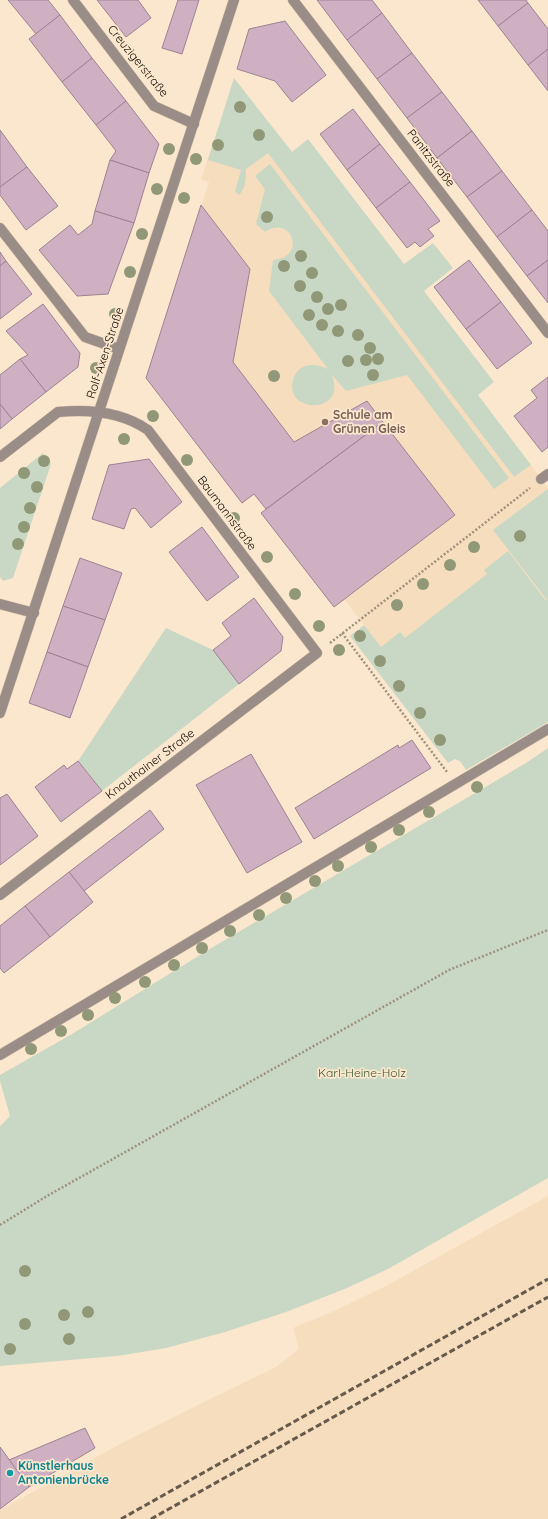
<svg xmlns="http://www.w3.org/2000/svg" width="548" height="1519" font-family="Quicksand,sans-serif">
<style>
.built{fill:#f6ddbd}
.green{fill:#c9d8c5}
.building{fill:#cfb0c3;stroke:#9e8293}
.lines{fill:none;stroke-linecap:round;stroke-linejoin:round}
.minor-casing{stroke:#d6c4ad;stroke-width:11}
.path{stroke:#a0917e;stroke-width:2.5;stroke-dasharray:2 2;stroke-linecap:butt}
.minor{stroke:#9a8c87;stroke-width:10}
.rail{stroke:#655a4b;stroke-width:3;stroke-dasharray:6 3;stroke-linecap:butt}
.tree{fill:#909877}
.education-dot{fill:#8d6e63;stroke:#fbe7cd;stroke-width:1.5}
.culture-dot{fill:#0f9aa8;stroke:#fbe7cd;stroke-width:1.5}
.labels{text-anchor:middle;stroke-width:3.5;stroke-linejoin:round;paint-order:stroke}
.street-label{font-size:12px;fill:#140d05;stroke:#fbe7cd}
.education-label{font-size:12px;font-weight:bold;fill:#785e54;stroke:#fbe7cd;text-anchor:start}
.park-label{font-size:12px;fill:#385830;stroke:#fbe7cd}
.culture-label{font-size:12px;font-weight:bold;fill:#0d838f;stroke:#fbe7cd;text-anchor:start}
</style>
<rect width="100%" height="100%" fill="#fbe7cd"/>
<g class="built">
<polygon points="271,125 296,157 281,169 514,477 531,465 548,488 548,657 445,733 345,600 334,607 261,513 266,509 254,494 242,503 146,378 209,182 201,179 218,128"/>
<polygon points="548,1196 548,1519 0,1519 0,1510 124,1442 210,1399 276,1367 299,1349 293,1328 334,1311 386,1286"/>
</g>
<g class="green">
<path d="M234 78 292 152 308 139 404 264 433 243 453 268 424 291 494 382 478 395 531 465 514 477 268 153 246 169C246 179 246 188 239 195L235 191 241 170 208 160Z"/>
<path d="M270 164 509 478 494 489 407 375 346 391 332 375C348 416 280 414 294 377 300 362 316 363 328 369L269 291 273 260C308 257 291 214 265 232L256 224 265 189 255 176Z"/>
<polygon points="43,453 51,464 13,578 3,581 0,577 0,488"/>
<polygon points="548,489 548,722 466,770 460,761 455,759 448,763 350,636 364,625 381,647 400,632 405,638 487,574 484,570 508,551 546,601 547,600 493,530"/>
<polygon points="166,628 213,650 239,684 102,791 78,761"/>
<polygon points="548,748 548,1178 388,1269 347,1288 286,1312 225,1332 166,1348 117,1356 0,1366 0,1126 10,1116 0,1081 0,1075 72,1034 213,947 526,763"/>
</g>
<g class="building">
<polygon points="8,0 48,0 60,15 36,34"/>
<polygon points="97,0 138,0 151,18 126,37"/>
<polygon points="178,0 199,0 182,54 162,48"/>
<polygon points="317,0 372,0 382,13 347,40"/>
<polygon points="478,0 526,0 528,3 498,26"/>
<polygon points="528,3 548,29 548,49 528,65 498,26"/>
<polygon points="382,13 412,53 377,79 347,40"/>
<polygon points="60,15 92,58 62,82 29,39"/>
<polygon points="285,21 326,75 292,102 275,81 237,69 249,29"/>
<polygon points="548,49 548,91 528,65"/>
<polygon points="412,53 442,92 407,118 377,79"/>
<polygon points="92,58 126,101 96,125 62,82"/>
<polygon points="442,92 472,131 437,158 407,118"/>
<polygon points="126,101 159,144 149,173 110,160 116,151 96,125"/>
<polygon points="353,109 380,144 347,170 320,134"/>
<polygon points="0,130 27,167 0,187"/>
<polygon points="472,131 502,171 467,197 437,158"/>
<polygon points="380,144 410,182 376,208 347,170"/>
<polygon points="110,160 149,173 134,223 95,211"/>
<polygon points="27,167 58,206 26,230 0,195 0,187"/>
<polygon points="502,171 532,210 497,237 467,197"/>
<polygon points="410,182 440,221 428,229 434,236 420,247 415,242 407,248 376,208"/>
<polygon points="201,205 250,269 233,362 294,442 367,401 383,422 266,509 254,494 242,503 146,378"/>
<polygon points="532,210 548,231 548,260 527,276 497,237"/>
<polygon points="95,211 134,223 108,294 77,296 39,250 70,225 78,235 92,224"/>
<polygon points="0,252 6,261 0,266"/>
<polygon points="469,260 501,302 466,329 434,287"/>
<polygon points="548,260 548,303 527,276"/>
<polygon points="6,261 32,294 0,319 0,266"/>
<polygon points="501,302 532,343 497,369 466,329"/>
<polygon points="43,304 80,353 78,367 46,392 20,359 28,355 6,331"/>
<polygon points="20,359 46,392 12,419 0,404 0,375"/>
<polygon points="548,377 548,447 542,452 514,416 537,398 531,390"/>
<polygon points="0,404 12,419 0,429"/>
<polygon points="383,422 455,515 334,607 261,513"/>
<polygon points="149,459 182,502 151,528 135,508 131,509 124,529 92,519 109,465"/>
<polygon points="202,527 239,577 207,601 169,552"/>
<polygon points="80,558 122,573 105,620 63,606"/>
<polygon points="254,598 283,637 281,651 239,684 213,650 231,636 222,623"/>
<polygon points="63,606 105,620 88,667 47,652"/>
<polygon points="47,652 88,667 70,718 29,703"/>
<polygon points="412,740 431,768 314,839 295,808 398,745 399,748"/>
<polygon points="251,754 302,842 247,873 196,785"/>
<polygon points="78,761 102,791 61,822 35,787 64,765 67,769"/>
<polygon points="7,794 38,836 0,865 0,798"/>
<polygon points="150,810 164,829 84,891 69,872"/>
<polygon points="69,872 93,902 50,937 25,906"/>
<polygon points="25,906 50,937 4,973 0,968 0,926"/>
<polygon points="85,1428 95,1448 29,1487 9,1460"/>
<polygon points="0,1447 29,1487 0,1509"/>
</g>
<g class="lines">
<g class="minor-casing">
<g id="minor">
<polyline points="73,0 154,106 194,124"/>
<polyline points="293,0 548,333"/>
<polyline points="0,228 85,337 119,349"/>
<path d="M0 457 58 412C89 409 122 412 148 430L317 653 0 895"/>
<polyline points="541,479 548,474"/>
<polyline points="0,604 34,613"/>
<polyline points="0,713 234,0"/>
<polyline points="0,1055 548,729"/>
</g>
</g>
<g class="path">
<polyline points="342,633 447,772"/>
<polyline points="330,643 530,488"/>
<polyline points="0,1225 47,1196 449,970 548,930"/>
</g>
<use href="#minor" class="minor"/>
<g class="rail">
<polyline points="121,1519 548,1279"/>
<polyline points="151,1519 548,1297"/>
</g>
</g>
<g class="tree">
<circle cx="240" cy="107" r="6"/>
<circle cx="259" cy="135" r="6"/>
<circle cx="218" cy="145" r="6"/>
<circle cx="169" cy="149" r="6"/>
<circle cx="196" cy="159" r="6"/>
<circle cx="157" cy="189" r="6"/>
<circle cx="184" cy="198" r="6"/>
<circle cx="267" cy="217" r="6"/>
<circle cx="142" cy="234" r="6"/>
<circle cx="301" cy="256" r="6"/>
<circle cx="284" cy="266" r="6"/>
<circle cx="130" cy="272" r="6"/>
<circle cx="312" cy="273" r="6"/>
<circle cx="300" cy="286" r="6"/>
<circle cx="317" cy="297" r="6"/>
<circle cx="341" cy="305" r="6"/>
<circle cx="328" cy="309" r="6"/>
<circle cx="115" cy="314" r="6"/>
<circle cx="309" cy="315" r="6"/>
<circle cx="322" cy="325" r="6"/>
<circle cx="338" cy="331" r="6"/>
<circle cx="358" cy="335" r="6"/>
<circle cx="370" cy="348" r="6"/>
<circle cx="378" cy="359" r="6"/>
<circle cx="366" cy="360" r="6"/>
<circle cx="348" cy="361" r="6"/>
<circle cx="96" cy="368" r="6"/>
<circle cx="373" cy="375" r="6"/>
<circle cx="274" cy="376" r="6"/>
<circle cx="153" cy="416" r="6"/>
<circle cx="124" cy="439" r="6"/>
<circle cx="187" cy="460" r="6"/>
<circle cx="44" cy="461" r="6"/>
<circle cx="24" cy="473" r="6"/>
<circle cx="37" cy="487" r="6"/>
<circle cx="30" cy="508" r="6"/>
<circle cx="234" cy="518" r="6"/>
<circle cx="24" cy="527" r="6"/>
<circle cx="520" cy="536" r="6"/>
<circle cx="18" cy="544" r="6"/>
<circle cx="474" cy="547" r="6"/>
<circle cx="267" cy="557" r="6"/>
<circle cx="450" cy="565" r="6"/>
<circle cx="423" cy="584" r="6"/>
<circle cx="295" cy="594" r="6"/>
<circle cx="397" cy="605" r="6"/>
<circle cx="319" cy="626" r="6"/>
<circle cx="360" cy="636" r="6"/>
<circle cx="339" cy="650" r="6"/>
<circle cx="380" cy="661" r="6"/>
<circle cx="399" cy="686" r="6"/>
<circle cx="420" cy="713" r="6"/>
<circle cx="440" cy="740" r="6"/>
<circle cx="477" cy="787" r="6"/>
<circle cx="429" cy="812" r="6"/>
<circle cx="399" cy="830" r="6"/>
<circle cx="371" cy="847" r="6"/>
<circle cx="338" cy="866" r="6"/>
<circle cx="315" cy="881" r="6"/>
<circle cx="286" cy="898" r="6"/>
<circle cx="259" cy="915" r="6"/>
<circle cx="230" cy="931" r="6"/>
<circle cx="202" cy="948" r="6"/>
<circle cx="174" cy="965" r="6"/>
<circle cx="145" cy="982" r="6"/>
<circle cx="115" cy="998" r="6"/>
<circle cx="88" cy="1015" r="6"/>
<circle cx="61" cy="1031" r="6"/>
<circle cx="31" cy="1049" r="6"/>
<circle cx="25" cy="1271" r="6"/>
<circle cx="88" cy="1312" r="6"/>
<circle cx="64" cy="1315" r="6"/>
<circle cx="25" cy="1324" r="6"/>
<circle cx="69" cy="1339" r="6"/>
<circle cx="10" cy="1349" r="6"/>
</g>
<circle class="education-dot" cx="325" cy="422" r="4"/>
<circle class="culture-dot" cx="10" cy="1473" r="4"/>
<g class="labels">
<g class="street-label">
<text transform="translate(138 61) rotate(51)" y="4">Creuzigerstraße</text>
<text transform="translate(431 158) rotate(52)" y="4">Panitzstraße</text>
<text transform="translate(105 353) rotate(-72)" y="4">Rolf-Axen-Straße</text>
<text transform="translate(227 513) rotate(53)" y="4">Baumannstraße</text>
<text transform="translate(150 764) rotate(-37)" y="4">Knauthainer Straße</text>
</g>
<g class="education-label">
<text x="333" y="419">Schule am<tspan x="333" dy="14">Grünen Gleis</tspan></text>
</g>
<g class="park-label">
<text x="362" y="1077">Karl-Heine-Holz</text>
</g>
<g class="culture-label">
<text x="18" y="1470">Künstlerhaus<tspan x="18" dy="14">Antonienbrücke</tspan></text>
</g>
</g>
</svg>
